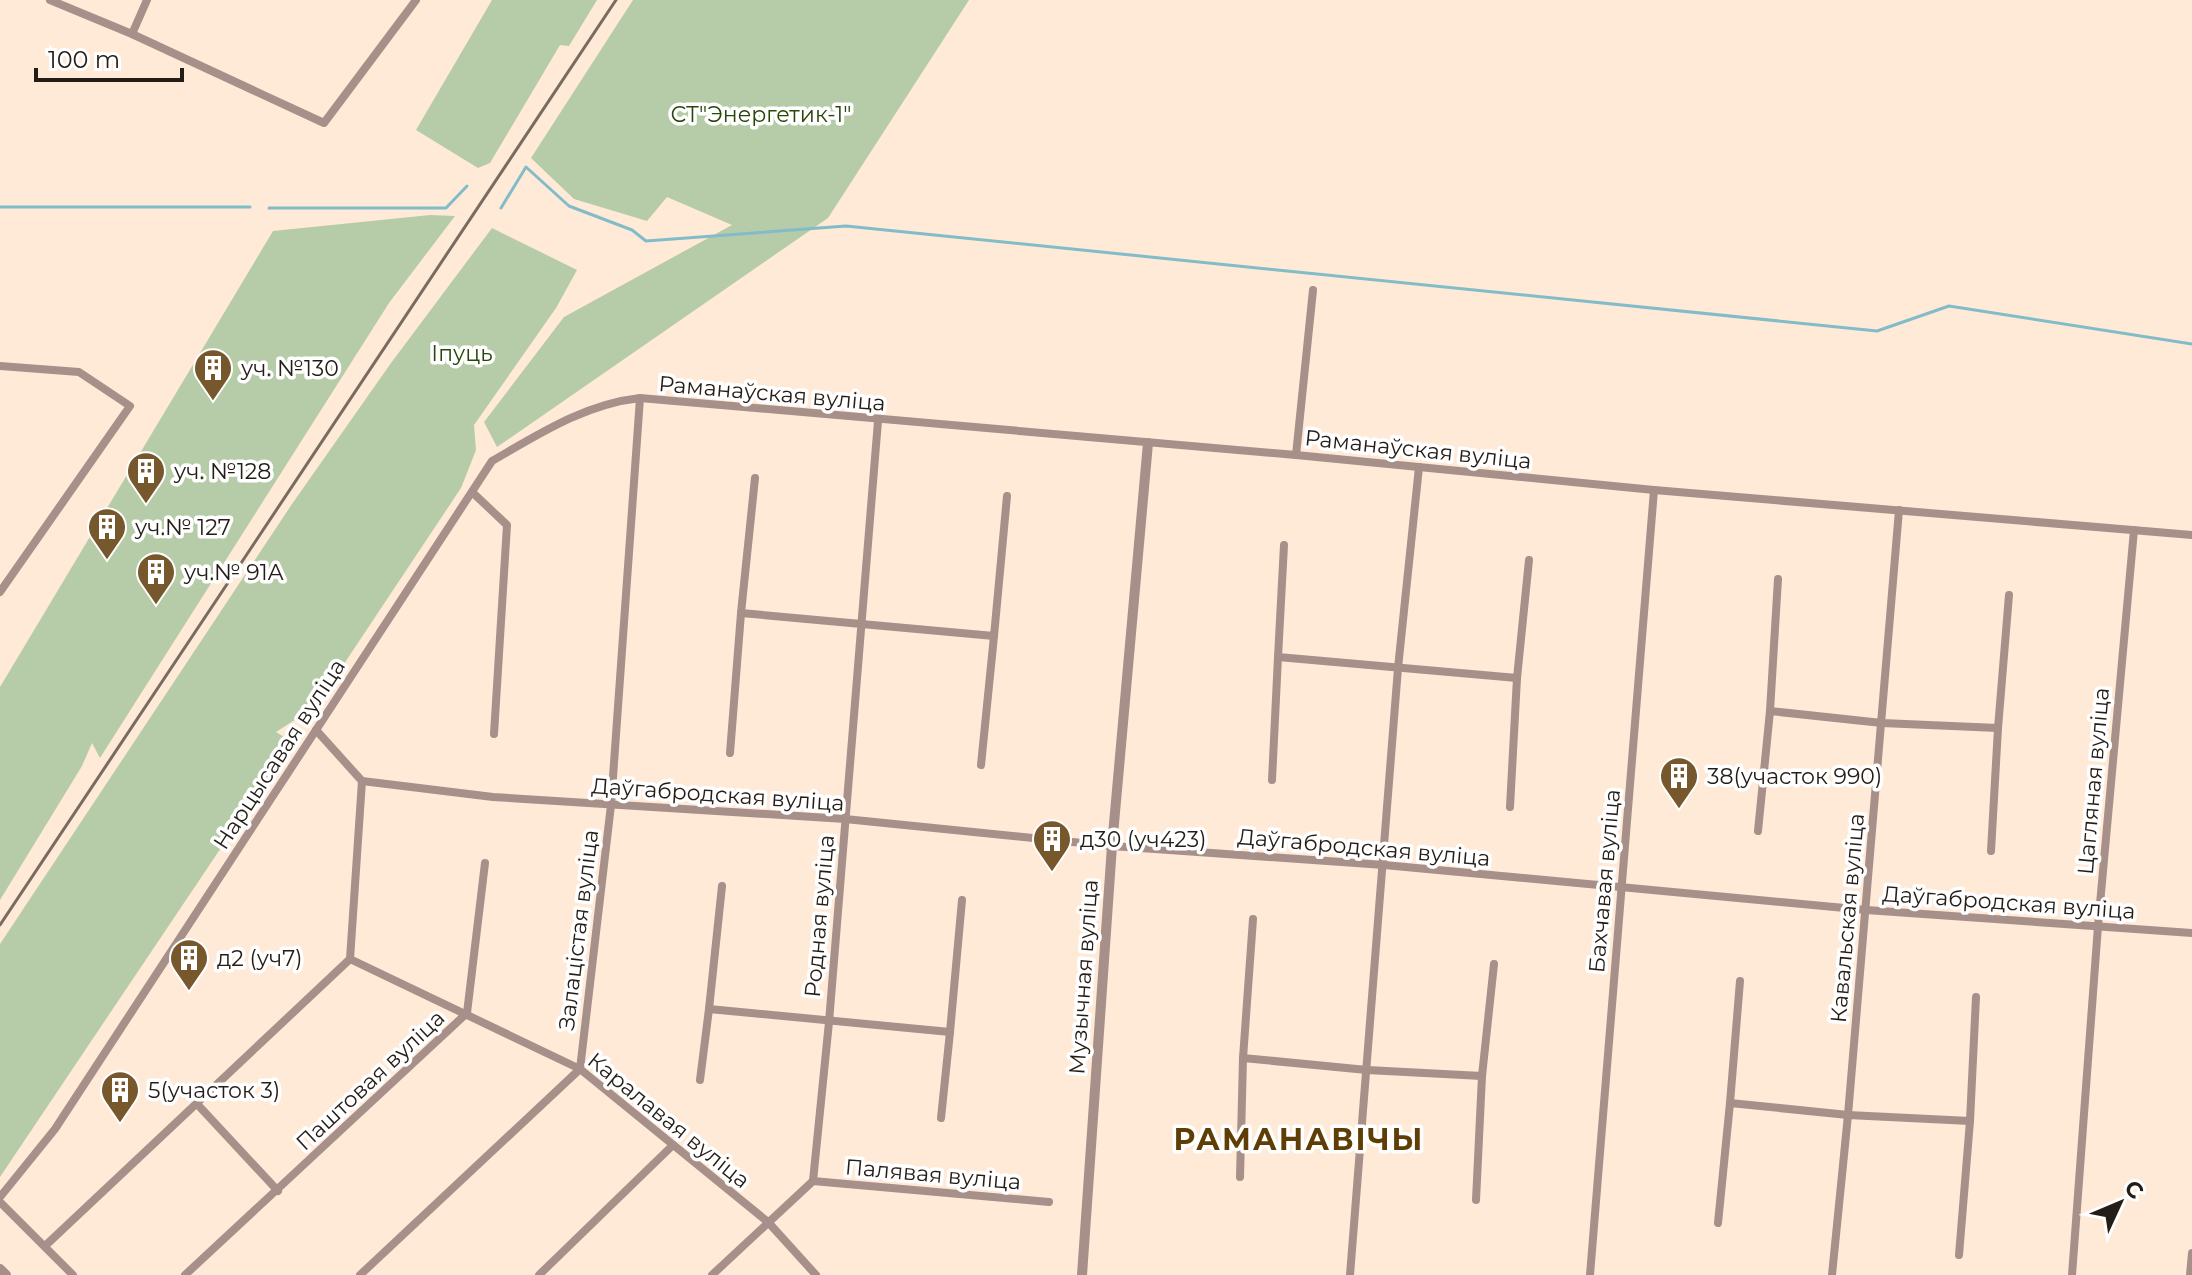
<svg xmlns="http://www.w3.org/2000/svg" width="2192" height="1275" font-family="Montserrat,sans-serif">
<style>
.green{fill:#b6cca8}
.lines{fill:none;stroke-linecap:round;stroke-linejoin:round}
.stream{stroke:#82bcc9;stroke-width:3}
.minor{stroke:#a69089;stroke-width:8}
.tertiary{stroke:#a69089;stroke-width:10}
.rail{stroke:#796b61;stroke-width:3}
.labels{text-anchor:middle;stroke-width:7;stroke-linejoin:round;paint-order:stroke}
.park-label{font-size:22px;fill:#29470b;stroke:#fff}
.poi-label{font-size:22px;fill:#241c16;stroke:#fff;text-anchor:start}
.street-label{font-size:22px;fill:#241c16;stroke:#fff}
.district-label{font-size:30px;font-weight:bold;letter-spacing:2px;fill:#5e3e05;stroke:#fff}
</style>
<rect width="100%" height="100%" fill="#ffe9d7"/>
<g class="green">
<polygon points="492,0 597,0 569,46 560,45 490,163 478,168 416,130"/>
<polygon points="633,0 969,0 828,218 497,447 484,422 564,317 732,225 667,197 647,221 574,199 531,158"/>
<polygon points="430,215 455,216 389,303 100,758 92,743 82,766 0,900 0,687 273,231"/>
<polygon points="492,228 577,270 556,308 474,425 476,450 461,488 310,715 293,721 276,732 292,742 0,1177 0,944 292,504 391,363"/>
</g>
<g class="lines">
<g class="stream">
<polyline points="0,207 250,207"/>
<polyline points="269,208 446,208 467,186"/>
<polyline points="501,208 526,167 569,206 632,230 646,241 846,226 1877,331 1949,306 2192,344"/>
</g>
<g class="minor">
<polyline points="50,0 132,34 324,123 416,0"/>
<polyline points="132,34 147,0"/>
<polyline points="0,366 79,372 130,406 0,592"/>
<polyline points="1296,455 1313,290"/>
<polyline points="755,478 741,613 994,636 1007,496"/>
<polyline points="472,492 507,525 494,734"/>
<polyline points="1284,545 1278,657 1517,678 1529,560"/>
<polyline points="1778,579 1770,711 1882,723 1998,728 2009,595"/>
<polyline points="316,730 362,781 493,797 845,819 1112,846 1384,865 1866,910 2192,933"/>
<polyline points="730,753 741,613"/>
<polyline points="981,765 994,636"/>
<polyline points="1272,780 1278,657"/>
<polyline points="1510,807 1517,678"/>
<polyline points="1758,831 1770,711"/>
<polyline points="1991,851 1998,728"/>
<polyline points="722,886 709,1009 950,1032 962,900"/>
<polyline points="1253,919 1243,1058 1367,1070 1482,1076 1494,964"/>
<polyline points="350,959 580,1069 768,1222 816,1275"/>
<polyline points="1740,981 1730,1103 1848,1115 1970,1121 1976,997"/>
<polyline points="700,1080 709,1009"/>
<polyline points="198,1105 278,1191"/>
<polyline points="941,1118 950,1032"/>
<polyline points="1240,1177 1243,1058"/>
<polyline points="813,1181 1049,1202"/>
<path d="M0 1197 55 1129 492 461C539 434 585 404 640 398L1296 455 1654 490 2192 535"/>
<polyline points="1476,1200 1482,1076"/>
<polyline points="0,1202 73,1275"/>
<polyline points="1718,1223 1730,1103"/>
<polyline points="45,1246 350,959 362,781"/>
<polyline points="1959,1255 1970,1121"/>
<polyline points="185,1275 467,1013 485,863"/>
<polyline points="360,1275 580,1069 611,805 640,398"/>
<polyline points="539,1275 673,1145"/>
<polyline points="712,1275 813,1181 829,1022 878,421"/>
<polyline points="1350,1275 1398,668 1419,467"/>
<polyline points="1590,1275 1654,490"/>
<polyline points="1832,1275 1848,1115 1899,510"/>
<polyline points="2072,1275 2098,926 2134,530"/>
<polyline points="2190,1275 2192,1253"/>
</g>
<g class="tertiary">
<polyline points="0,1269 6,1275"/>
<polyline points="1082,1275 1112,846 1148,443"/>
</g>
<polyline class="rail" points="0,925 616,0"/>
</g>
<defs>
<g id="building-pin" transform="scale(2)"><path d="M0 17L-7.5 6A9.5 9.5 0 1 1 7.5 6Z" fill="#77582d" stroke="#fff"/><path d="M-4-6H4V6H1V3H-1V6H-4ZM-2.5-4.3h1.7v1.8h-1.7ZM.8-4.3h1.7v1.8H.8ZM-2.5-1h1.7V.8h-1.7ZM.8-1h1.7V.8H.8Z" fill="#fff"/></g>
</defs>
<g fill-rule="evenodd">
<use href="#building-pin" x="213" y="368"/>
<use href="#building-pin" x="146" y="471"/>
<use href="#building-pin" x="107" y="527"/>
<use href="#building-pin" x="156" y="572"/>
<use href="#building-pin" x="1679" y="776"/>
<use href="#building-pin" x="1052" y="839"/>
<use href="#building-pin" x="189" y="958"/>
<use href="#building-pin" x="120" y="1090"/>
</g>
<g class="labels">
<g class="park-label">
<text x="761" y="122">СТ"Энергетик-1"</text>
<text x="462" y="361">Іпуць</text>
</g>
<g class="poi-label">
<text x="241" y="376">уч. №130</text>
<text x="174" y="479">уч. №128</text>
<text x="135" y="535">уч.№ 127</text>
<text x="184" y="580">уч.№ 91А</text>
<text x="1707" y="784">38(участок 990)</text>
<text x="1080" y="847">д30 (уч423)</text>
<text x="217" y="966">д2 (уч7)</text>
<text x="148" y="1098">5(участок 3)</text>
</g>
<g class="street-label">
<text transform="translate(772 393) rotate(5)" y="8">Раманаўская вуліца</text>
<text transform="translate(1418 449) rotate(6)" y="8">Раманаўская вуліца</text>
<text transform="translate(279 754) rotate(-57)" y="8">Нарцысавая вуліца</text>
<text transform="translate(2093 781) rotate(-85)" y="8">Цагляная вуліца</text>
<text transform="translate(718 794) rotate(4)" y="8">Даўгабродская вуліца</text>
<text transform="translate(1364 847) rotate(5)" y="8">Даўгабродская вуліца</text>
<text transform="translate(1604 881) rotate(-85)" y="8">Бахчавая вуліца</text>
<text transform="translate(2009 902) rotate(4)" y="8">Даўгабродская вуліца</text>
<text transform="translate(819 916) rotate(-85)" y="8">Родная вуліца</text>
<text transform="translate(1847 918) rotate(-85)" y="8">Кавальская вуліца</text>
<text transform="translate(578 930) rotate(-83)" y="8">Залацістая вуліца</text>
<text transform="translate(1083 977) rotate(-86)" y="8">Музычная вуліца</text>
<text transform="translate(370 1080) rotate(-43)" y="8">Паштовая вуліца</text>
<text transform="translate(669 1120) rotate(39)" y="8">Каралавая вуліца</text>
<text transform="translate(933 1174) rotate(5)" y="8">Палявая вуліца</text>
</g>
<g class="district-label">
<text x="1299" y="1150">РАМАНАВІЧЫ</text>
</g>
</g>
<g transform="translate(2120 1203) rotate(46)" stroke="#ffffff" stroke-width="6" paint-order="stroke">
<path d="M0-6L14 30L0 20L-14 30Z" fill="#241c16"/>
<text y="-12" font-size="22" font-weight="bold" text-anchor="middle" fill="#241c16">С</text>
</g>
<path d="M36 68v12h146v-12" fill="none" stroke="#241c16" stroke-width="4"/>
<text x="48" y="68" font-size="24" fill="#241c16" stroke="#ffffff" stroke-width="6" paint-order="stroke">100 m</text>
</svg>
